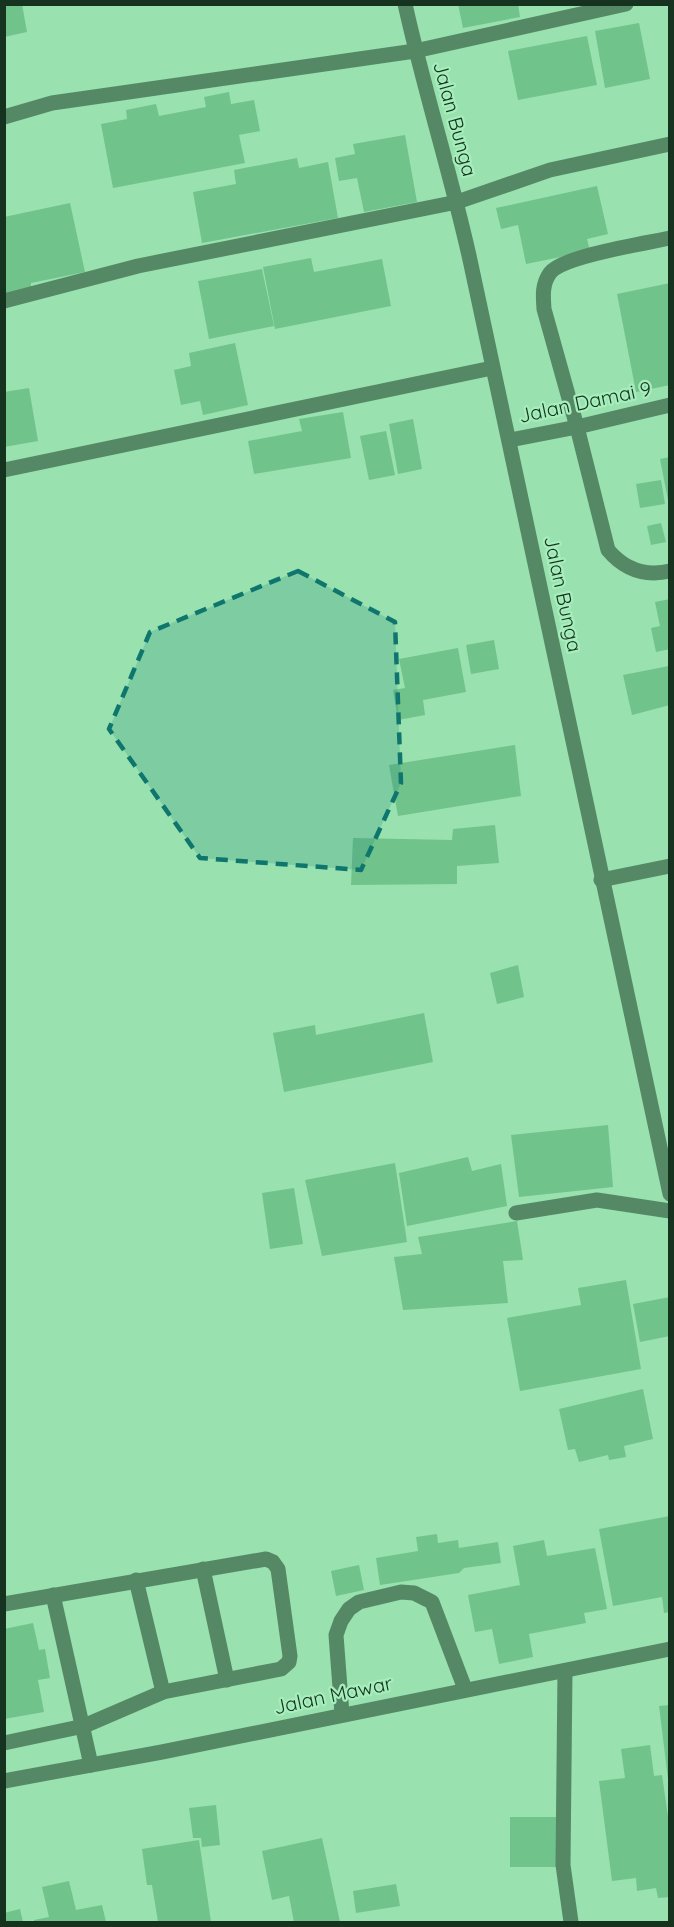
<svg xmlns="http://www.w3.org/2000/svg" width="674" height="1927" font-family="Quicksand,sans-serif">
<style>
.building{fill:#71c38c}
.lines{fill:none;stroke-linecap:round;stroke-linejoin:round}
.minor{stroke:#558965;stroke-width:15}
.marked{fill:#0f766e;fill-opacity:0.2;stroke:#0f766e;stroke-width:4.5;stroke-dasharray:12 8;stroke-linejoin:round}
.labels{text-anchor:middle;stroke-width:4.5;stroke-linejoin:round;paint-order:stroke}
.street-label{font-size:20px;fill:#15331f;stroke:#a6eebb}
</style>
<rect width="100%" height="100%" fill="#99e1af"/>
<g class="building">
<polygon points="4,4 22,4 27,32 4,37"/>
<polygon points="458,4 518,4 520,17 463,28"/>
<polygon points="639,23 650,79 605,88 595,31"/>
<polygon points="587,36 597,85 518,100 508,51"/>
<polygon points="229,92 231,104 254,100 260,131 239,135 245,163 113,188 101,124 127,119 126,110 156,104 159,116 206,107 204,97"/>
<polygon points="405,135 417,202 364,212 357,178 339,181 335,158 355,154 353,144"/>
<polygon points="297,158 299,168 328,162 338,218 202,243 193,192 236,184 234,170"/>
<polygon points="597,186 608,234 587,239 590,251 526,264 518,225 501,229 496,208"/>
<polygon points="70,203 85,272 31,283 31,287 4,294 4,217"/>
<polygon points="311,258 314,272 382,259 391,306 275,329 263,267"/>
<polygon points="262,269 274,326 209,339 198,281"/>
<polygon points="670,283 670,385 636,392 617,294"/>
<polygon points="235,343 248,405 203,415 200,401 181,405 174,370 191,366 189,353"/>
<polygon points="29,388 38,441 4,447 4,392"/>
<polygon points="343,412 351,458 254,474 248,441 302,431 299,419"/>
<polygon points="413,419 422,469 398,474 389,424"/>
<polygon points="386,431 395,475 369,480 360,436"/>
<polygon points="670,457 670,500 668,500 660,459"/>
<polygon points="661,480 665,504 640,508 636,484"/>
<polygon points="661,523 666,542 651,545 647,526"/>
<polygon points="670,599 670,649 656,652 651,628 660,626 655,602"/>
<polygon points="494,640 499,669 471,674 466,645"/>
<polygon points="458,648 466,692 423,700 425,715 398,720 393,690 405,688 399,659"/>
<polygon points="669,666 670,705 632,715 623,675"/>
<polygon points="515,745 521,796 398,816 389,765"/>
<polygon points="495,825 499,863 457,866 457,884 351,885 353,838 452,840 453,829"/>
<polygon points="518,965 524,997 497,1004 490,973"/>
<polygon points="424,1013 433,1062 284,1092 273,1033 315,1025 316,1035"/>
<polygon points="608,1125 613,1187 519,1197 511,1135"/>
<polygon points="468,1157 472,1171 501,1164 507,1206 407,1226 399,1173"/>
<polygon points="395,1163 407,1242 322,1256 305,1180"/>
<polygon points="294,1188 303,1244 270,1249 262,1193"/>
<polygon points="517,1221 523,1260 503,1261 508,1303 403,1310 394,1257 422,1254 418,1237"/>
<polygon points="626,1280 641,1369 520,1391 507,1318 581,1305 578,1288"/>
<polygon points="670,1297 670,1336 640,1342 633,1304"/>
<polygon points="643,1389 653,1439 624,1446 626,1457 609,1460 608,1455 579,1462 575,1449 568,1450 559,1409"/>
<polygon points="670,1516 670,1612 664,1613 662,1597 613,1606 599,1529"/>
<polygon points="437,1534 438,1543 458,1540 459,1548 498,1542 501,1563 464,1568 459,1573 380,1585 376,1558 418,1551 416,1537"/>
<polygon points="544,1540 547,1556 595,1548 607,1609 584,1613 586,1623 529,1634 533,1657 499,1664 492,1629 475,1632 468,1595 520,1585 513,1546"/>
<polygon points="359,1565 364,1590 336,1596 331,1571"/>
<polygon points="33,1623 39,1650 45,1649 50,1678 38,1680 44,1712 4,1719 4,1629"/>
<polygon points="670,1705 670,1779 668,1779 659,1706"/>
<polygon points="650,1745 654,1776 662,1775 670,1830 670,1897 658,1898 656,1888 637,1891 636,1878 612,1881 599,1781 625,1778 621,1749"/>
<polygon points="216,1805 220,1845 202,1847 201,1838 193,1838 189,1808"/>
<rect x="510" y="1817" width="49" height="50"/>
<polygon points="322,1838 340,1922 294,1922 289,1896 272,1900 262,1851"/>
<polygon points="199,1840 211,1922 158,1922 152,1885 147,1885 142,1849"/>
<polygon points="69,1881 76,1910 102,1905 106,1922 34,1922 34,1920 49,1917 42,1887"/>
<polygon points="396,1884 400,1906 356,1913 353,1891"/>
<polygon points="20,1909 23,1922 4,1922 4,1913"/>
</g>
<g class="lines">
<g class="minor">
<path d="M405 4C424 90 451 174 470 260 538 571 602 883 670 1194"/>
<polyline points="4,117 52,103 415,51 626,4"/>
<path d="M670 238C647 243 562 256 550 273 542 284 543 296 544 309L577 427 608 550C624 569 644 577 670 571"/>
<polyline points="4,301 138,266 457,202 550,170 670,144"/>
<polyline points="510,440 577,427 670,405"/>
<polyline points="4,470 492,368"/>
<polyline points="601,880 670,866"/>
<polyline points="516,1213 597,1200 670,1211"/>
<polyline points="203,1569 227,1680"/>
<polyline points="136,1580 163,1692"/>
<polyline points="53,1595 91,1765"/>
<polyline points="4,1604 266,1559 273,1562 278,1569 290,1656 289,1662 281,1669 163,1692 84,1726 4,1743"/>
<polyline points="565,1671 563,1865 571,1922"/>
<polyline points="342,1714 336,1635 341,1621 349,1609 359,1602 401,1592 414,1593 432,1602 465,1689"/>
<polyline points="4,1781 162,1752 670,1649"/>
</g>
</g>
<path class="marked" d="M298 571 395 622 401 783 361 870 200 858 109 729 150 632Z"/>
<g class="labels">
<g class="street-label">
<text transform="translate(455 119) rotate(75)" y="7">Jalan Bunga</text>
<text transform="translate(585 402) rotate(-12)" y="7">Jalan Damai 9</text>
<text transform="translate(563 594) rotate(78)" y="7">Jalan Bunga</text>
<text transform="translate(333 1695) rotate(-12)" y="7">Jalan Mawar</text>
</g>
</g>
<rect width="674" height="1927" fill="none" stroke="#15331f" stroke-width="12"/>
</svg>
